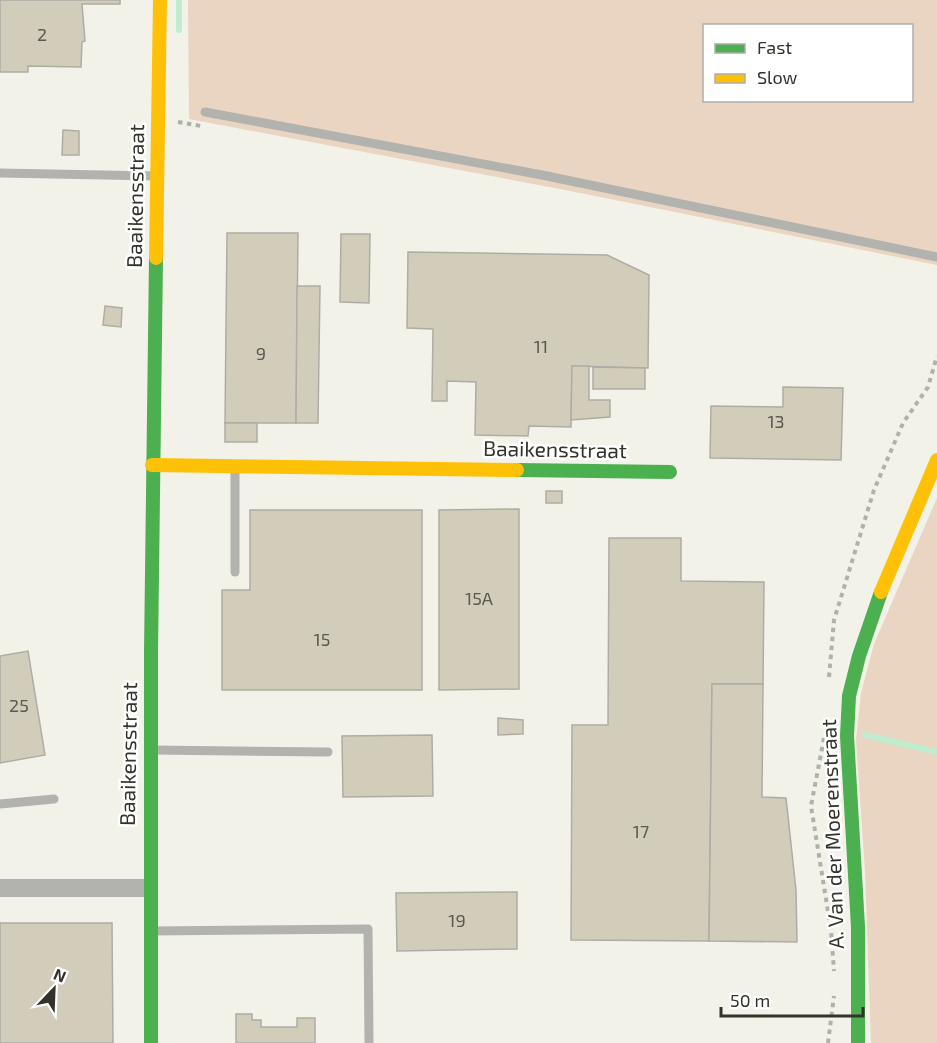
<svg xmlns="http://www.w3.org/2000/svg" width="937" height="1043" font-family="'Exo 2',sans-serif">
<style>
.green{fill:#e9d5c2;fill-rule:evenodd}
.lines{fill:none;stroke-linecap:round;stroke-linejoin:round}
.stream{stroke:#beeecf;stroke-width:6}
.building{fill:#d2ccbb;stroke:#aeada5;stroke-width:1.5}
.path{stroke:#b0b1ac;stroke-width:4;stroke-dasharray:4.5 4.5;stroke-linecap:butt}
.lane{stroke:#b2b3af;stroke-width:9}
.street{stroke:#b2b3af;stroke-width:18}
.fast{stroke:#4caf50;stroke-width:14}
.slow{stroke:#ffc107;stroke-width:14}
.labels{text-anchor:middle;stroke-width:5;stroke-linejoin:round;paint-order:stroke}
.number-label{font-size:18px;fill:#5b5950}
.street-label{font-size:21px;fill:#33332c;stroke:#fff}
</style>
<rect width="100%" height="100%" fill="#f2f2e8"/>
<g class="green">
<path d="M188 0H937V265L565 190 189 119ZM704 26H912V100H704Z"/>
<polygon points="937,498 937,1043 871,1043 865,871 856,740 861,693 874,644"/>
</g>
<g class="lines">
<g class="stream">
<polyline points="179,30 179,0"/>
<polyline points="865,735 937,752"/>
</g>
</g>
<g class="building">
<polygon points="0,0 120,0 120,4 82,4 85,41 82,42 81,67 28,66 28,72 0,72"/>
<polygon points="63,130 79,131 79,155 62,155"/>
<polygon points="227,233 298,233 296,423 225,423"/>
<polygon points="341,234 370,234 369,303 340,302"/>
<polygon points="408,252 607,255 649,275 648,368 572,366 571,427 529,426 528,436 475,435 476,382 447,381 447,401 432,401 433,329 407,328"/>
<polygon points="297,286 320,286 318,423 296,423"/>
<polygon points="105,306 122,308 121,327 103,325"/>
<polygon points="572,366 589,366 589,400 610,400 610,417 571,420"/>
<polygon points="593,367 645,368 645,389 593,389"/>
<polygon points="783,387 843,388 841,460 710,458 711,406 783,407"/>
<rect x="225" y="423" width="32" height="19"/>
<rect x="546" y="491" width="16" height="12"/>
<polygon points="519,509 519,689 439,690 439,510"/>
<polygon points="250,510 422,510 422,690 222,690 222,590 250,590"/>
<polygon points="609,538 681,538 681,581 764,582 763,684 712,684 709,941 571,940 572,725 608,725"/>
<polygon points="28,651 45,755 0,763 0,656"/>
<polygon points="712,684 763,684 762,797 786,798 796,890 797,942 709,941"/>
<polygon points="498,718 523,720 523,734 498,735"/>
<polygon points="432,735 433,796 343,797 342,736"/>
<polygon points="517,892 517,949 397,951 396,893"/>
<polygon points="0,923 112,923 113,1043 0,1043"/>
<polygon points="236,1014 252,1014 252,1020 261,1020 261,1027 297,1027 297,1018 315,1018 315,1043 236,1043"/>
</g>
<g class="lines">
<g class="path">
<polyline points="178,122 201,126"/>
<polyline points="829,677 834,620 874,490 903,423 928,387 937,356"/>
<polyline points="824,738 811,806 831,930 834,971"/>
<polyline points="828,1043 834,996"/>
</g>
<g class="lane">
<polyline points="205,112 542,175 937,257"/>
<polyline points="0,173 156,176"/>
<polyline points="235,572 235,469"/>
<polyline points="153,750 328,752"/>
<polyline points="0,804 54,799"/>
<polyline points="151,931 368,929 369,1043"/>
</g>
<polyline class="street" points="0,888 149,888"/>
<g class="fast">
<polyline points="517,470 670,472"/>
<polyline points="151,1043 151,652 156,258"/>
<polyline points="858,1043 858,927 847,736 849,696 859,656 881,592"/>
</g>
<g class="slow">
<polyline points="156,258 160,0"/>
<polyline points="152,465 517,470"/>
<polyline points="881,592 937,460"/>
</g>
</g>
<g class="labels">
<g class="number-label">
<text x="42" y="41">2</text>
<text x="541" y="353">11</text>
<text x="261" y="360">9</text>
<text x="776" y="428">13</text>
<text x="479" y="605">15A</text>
<text x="322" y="646">15</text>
<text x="19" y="712">25</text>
<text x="641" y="838">17</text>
<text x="457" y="927">19</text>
</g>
<g class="street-label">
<text transform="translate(136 196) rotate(-89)" y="7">Baaikensstraat</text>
<text transform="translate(555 450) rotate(1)" y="7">Baaikensstraat</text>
<text transform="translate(129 754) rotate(-89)" y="7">Baaikensstraat</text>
<text transform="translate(833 834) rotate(-92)" y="7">A. Van der Moerenstraat</text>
</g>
</g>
<rect x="703" y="24" width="210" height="78" fill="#ffffff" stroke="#adadab" stroke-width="1.5"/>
<rect x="715" y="44" width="30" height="9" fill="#4caf50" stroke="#adadab" stroke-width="1.5"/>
<text x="757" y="54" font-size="18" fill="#33332c">Fast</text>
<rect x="715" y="74" width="30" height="9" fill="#ffc107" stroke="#adadab" stroke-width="1.5"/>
<text x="757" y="84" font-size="18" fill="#33332c">Slow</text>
<g transform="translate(54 989) rotate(23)" stroke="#ffffff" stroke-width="4.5" paint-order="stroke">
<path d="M0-4.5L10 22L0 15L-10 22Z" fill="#33332c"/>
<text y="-9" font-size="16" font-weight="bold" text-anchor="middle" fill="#33332c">N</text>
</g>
<path d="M721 1007v9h142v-9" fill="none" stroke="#33332c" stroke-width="3"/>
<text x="730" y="1007" font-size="18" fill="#33332c" stroke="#ffffff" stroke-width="4.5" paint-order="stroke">50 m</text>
</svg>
